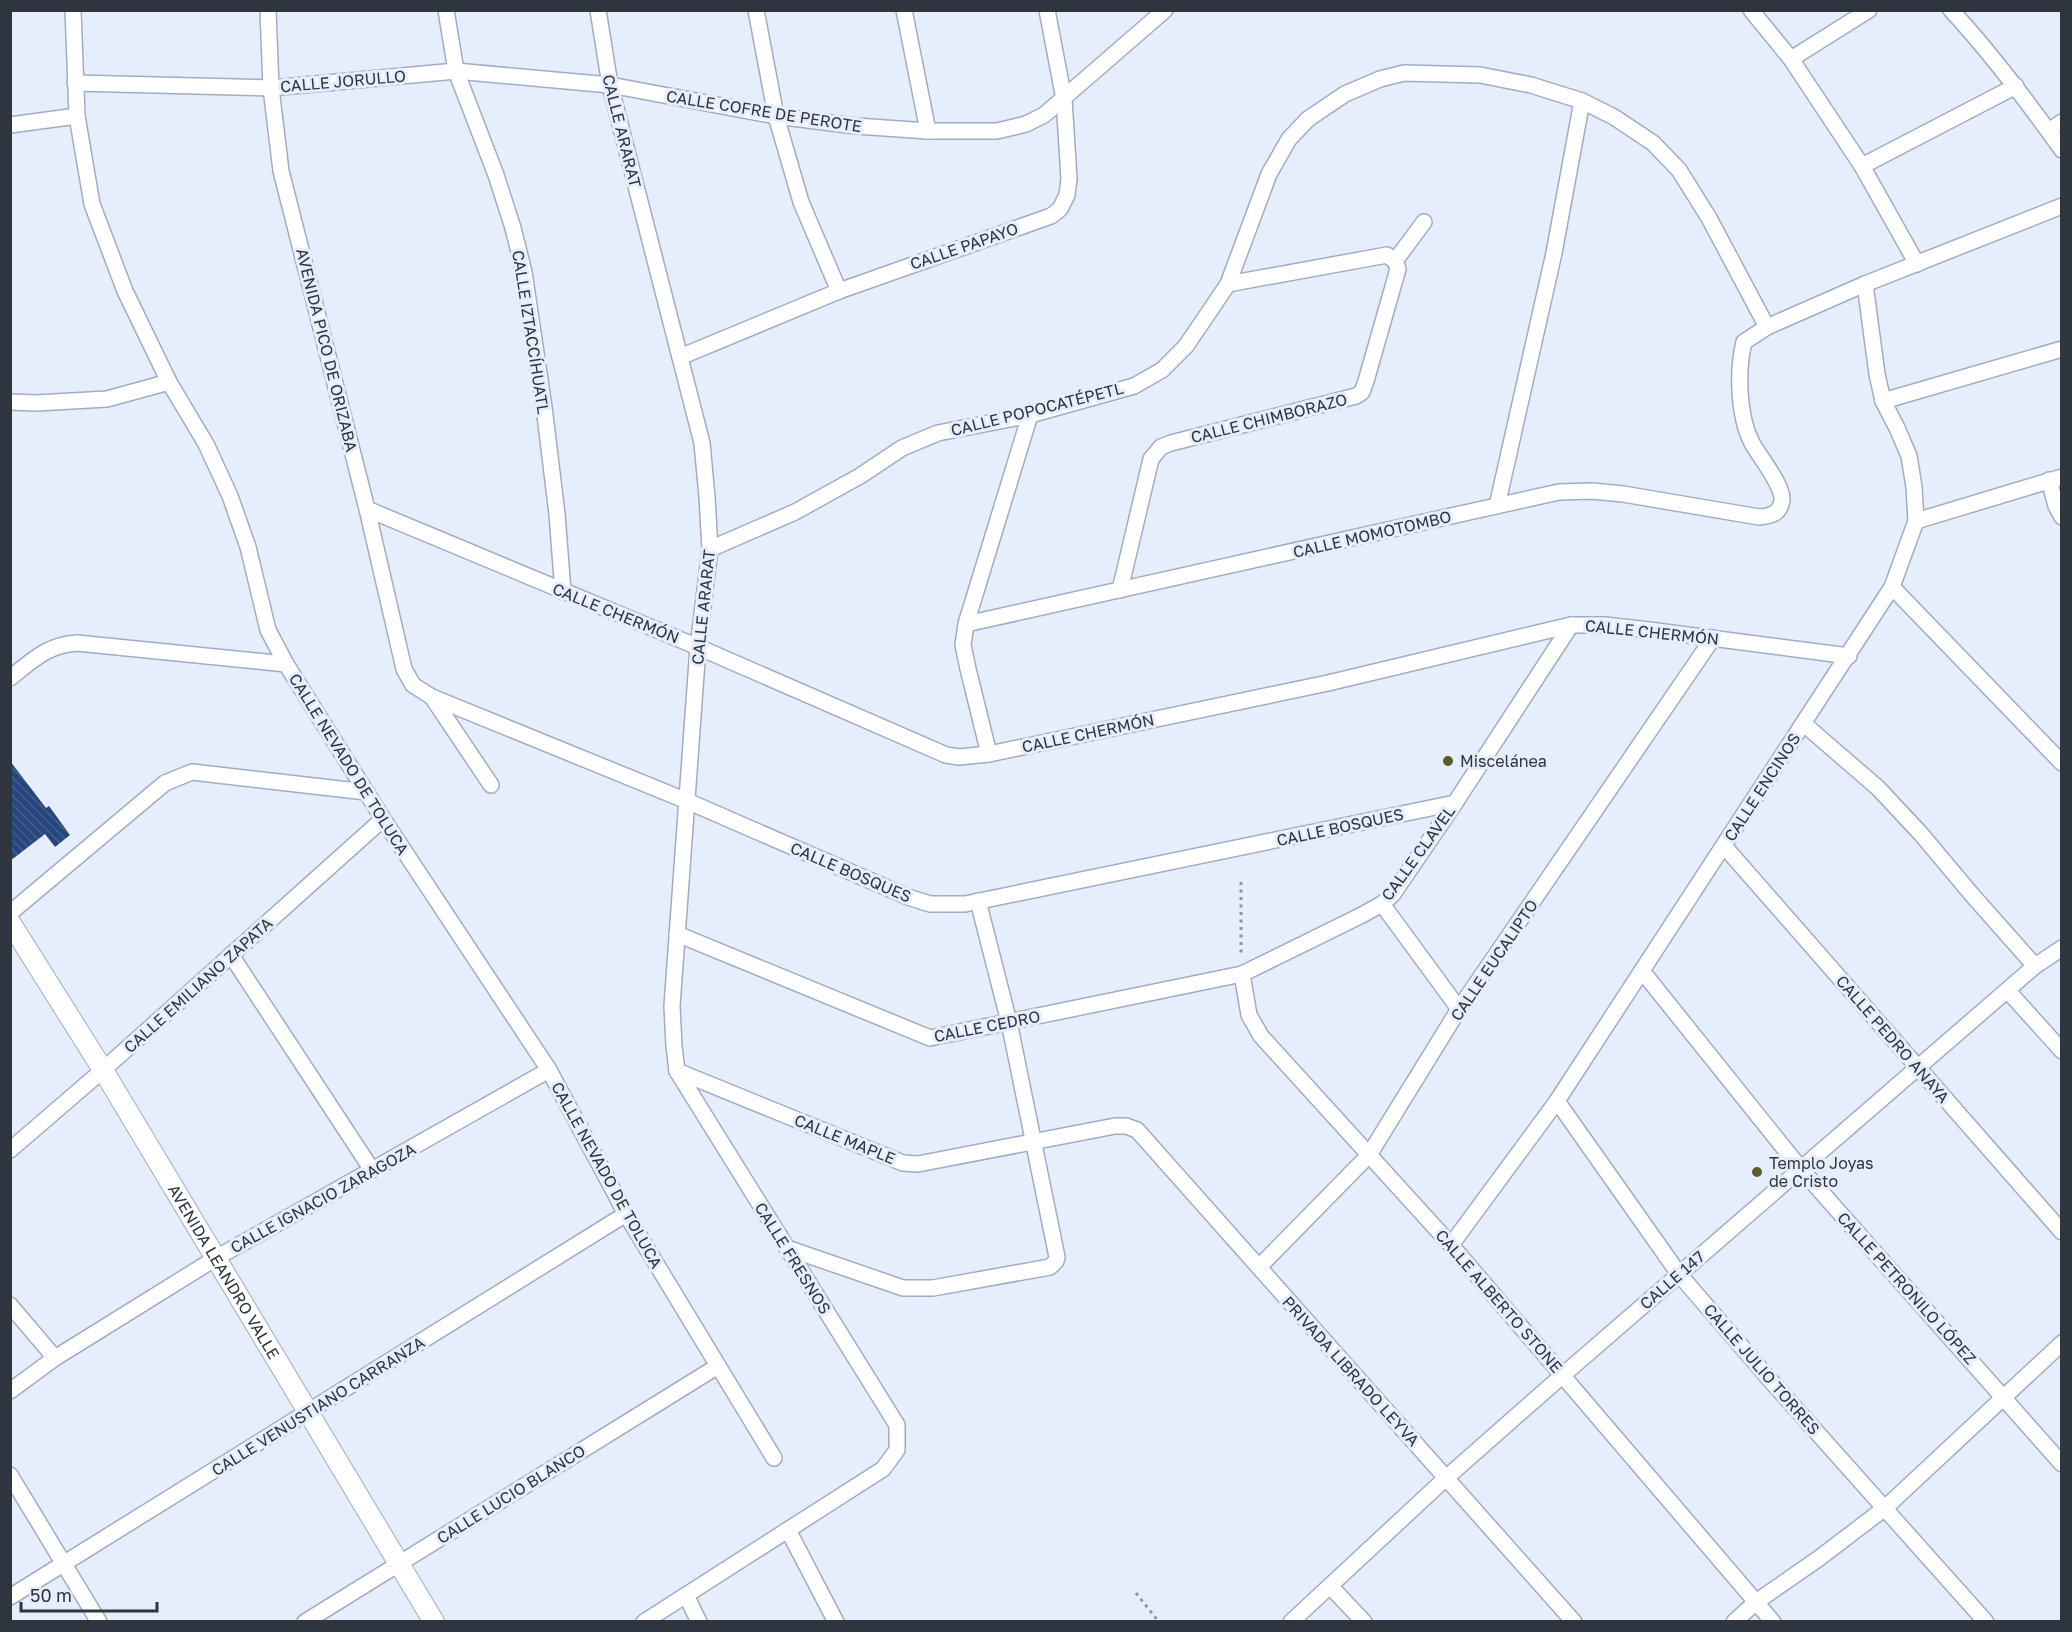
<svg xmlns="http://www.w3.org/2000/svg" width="2072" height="1632" font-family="'Golos Text',sans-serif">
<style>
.building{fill:url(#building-back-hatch)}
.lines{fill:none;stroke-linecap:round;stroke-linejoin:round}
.minor-casing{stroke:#9fadc3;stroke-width:18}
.tertiary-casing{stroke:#9fadc3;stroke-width:22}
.path{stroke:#8e95a1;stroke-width:3;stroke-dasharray:3 4.5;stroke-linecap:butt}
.minor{stroke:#fff;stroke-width:15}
.tertiary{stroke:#fff;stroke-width:20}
.poi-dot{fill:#5b5d2a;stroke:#e6eefd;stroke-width:2}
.labels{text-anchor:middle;stroke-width:6;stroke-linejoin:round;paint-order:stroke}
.street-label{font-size:16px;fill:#2f353e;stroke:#e6eefd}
.poi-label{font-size:16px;fill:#2f353e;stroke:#e6eefd;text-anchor:start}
</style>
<defs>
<pattern id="building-back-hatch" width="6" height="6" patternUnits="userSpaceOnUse" patternTransform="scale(1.5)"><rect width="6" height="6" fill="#26467d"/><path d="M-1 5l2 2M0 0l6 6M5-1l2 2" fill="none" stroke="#455f8b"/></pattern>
</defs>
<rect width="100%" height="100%" fill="#e6eefd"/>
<polygon class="building" points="10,761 46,808 49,806 70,835 55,847 45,834 10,861"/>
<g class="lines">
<g class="minor-casing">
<g id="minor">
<polyline points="73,10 77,116 92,204 125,291 169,382 206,444 230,496 248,547 268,630 286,664 383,819 549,1070 626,1214 774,1458"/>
<polyline points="268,10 271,88 281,171 367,509 404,669 413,685 432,697 687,801 908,897 930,904 965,904 1455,803"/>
<polyline points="446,10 456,71 496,175 513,228 524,272 544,407 557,514 563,592"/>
<polyline points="598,10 610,85 702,443 707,497 710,549 698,647 672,1006 674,1046 677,1071 897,1425 897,1450 883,1469 644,1622"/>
<polyline points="756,10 776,116 801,202 839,291"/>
<polyline points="904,10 928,131"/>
<polyline points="1751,10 1791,59 1862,166 1917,264"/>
<path d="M1951 10C1992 54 2027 101 2062 150"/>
<polyline points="1791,59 1869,10"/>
<polyline points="75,83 271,88 456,71 610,85 776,116 856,126 928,131 997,131 1026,124 1044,115 1165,10"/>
<polyline points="10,125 77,116"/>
<polyline points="2049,131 2062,122"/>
<polyline points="1862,166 2016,86"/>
<polyline points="1395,261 1424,222"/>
<polyline points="1767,327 1865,284 2062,206"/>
<polyline points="680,357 839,291 1051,216 1060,209 1067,195 1069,179 1064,99 1047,10"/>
<polyline points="1883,401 2062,349"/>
<polyline points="10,402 36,403 107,399 169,382"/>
<polyline points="2049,480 2056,506 2062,517"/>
<polyline points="1497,506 1554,253 1582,101"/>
<polyline points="367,509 698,647 946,755 959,757 989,754 1328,683 1571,625 1604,625 1649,630 1849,656"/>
<polyline points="1916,521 2062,477"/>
<path d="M710 549 795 512 860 476 902 448 938 433 1030 415 1134 386 1162 370 1186 346 1228 284 1269 174 1289 139 1308 119 1345 94 1380 79 1404 73 1480 75 1531 85 1582 101 1614 117 1653 143 1679 170 1709 218 1767 327 1744 342C1737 370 1738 416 1752 443 1759 456 1783 485 1782 500 1780 514 1771 516 1759 517L1623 494 1592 491 1559 492 966 624"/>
<polyline points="1892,587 2062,763"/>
<polyline points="1120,590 1151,459 1161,447 1171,443 1356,396 1362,392 1366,381 1398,269 1395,261 1387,255 1228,284"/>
<path d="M10 678C33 660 47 645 77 643L286 664"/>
<polyline points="432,697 491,785"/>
<polyline points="1804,724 1878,788 1921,834 1973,896 2035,966"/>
<polyline points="989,754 968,669 963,645 966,624 1030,415"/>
<polyline points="1724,846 2062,1232"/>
<polyline points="1382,904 1459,1009"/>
<polyline points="10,913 165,783 192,772 366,792"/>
<polyline points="677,934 930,1038 1242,974 1360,916 1382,904 1393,894 1455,803 1571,625"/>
<polyline points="231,955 372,1170"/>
<polyline points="1642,971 1800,1168 2062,1464"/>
<polyline points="1242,974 1249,1015 1261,1036 1451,1245 1773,1622"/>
<polyline points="2008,991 2062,1051"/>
<polyline points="677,1071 903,1163 918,1164 1115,1126 1126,1126 1137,1130 1574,1622"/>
<polyline points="1557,1101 1679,1274 1771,1381 1986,1622"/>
<polyline points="10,1150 103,1070 383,819"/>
<polyline points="1451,1245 1557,1101 1892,587 1916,521 1914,487 1909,456 1897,428 1883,401 1877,374 1865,284"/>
<polyline points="787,1248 903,1288 933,1288 1050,1267 1056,1261 1057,1257 1009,1022 978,901"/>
<polyline points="1259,1267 1369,1155 1459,1009 1713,638"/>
<polyline points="10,1305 55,1358"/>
<polyline points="10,1391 55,1358 216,1258 549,1070"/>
<polyline points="10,1475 99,1622"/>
<polyline points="788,1530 836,1622"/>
<polyline points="1330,1586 1364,1622"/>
<polyline points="686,1595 699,1622"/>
<polyline points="10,1597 626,1214"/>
<polyline points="305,1622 718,1366"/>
<polyline points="1291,1622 1446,1478 1563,1375 2035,966 2062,948"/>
<polyline points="1734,1622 1756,1602 1818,1559 1885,1508 2062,1343"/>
</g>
</g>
<g class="tertiary-casing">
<g id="tertiary">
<path id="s1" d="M10 922 103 1070 434 1622"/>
</g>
</g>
<g class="path">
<polyline points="1241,882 1241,955"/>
<polyline points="1136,1593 1159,1622"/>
</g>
<use href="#minor" class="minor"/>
<use href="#tertiary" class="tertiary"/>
</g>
<g class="poi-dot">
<circle cx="1448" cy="761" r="6"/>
<circle cx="1757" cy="1172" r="6"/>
</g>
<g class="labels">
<g class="street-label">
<text transform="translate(343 81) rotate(-5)" y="6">CALLE JORULLO</text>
<text transform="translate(764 111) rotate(9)" y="6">CALLE COFRE DE PEROTE</text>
<text transform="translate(622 131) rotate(76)" y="6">CALLE ARARAT</text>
<text transform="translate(964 246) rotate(-19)" y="6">CALLE PAPAYO</text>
<text transform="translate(531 332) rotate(81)" y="6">CALLE IZTACCÍHUATL</text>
<text transform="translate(327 350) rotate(76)" y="6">AVENIDA PICO DE ORIZABA</text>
<text transform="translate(1037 409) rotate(-14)" y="6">CALLE POPOCATÉPETL</text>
<text transform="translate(1269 418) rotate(-14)" y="6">CALLE CHIMBORAZO</text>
<text transform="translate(1372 534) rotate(-13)" y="6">CALLE MOMOTOMBO</text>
<text transform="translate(703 607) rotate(-84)" y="6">CALLE ARARAT</text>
<text transform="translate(616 613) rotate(22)" y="6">CALLE CHERMÓN</text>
<text transform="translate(1652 632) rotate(6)" y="6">CALLE CHERMÓN</text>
<text transform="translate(1088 733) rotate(-12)" y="6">CALLE CHERMÓN</text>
<text transform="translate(349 764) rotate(58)" y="6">CALLE NEVADO DE TOLUCA</text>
<text transform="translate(1762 787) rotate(-57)" y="6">CALLE ENCINOS</text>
<text transform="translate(1340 827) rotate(-12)" y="6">CALLE BOSQUES</text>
<text transform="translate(1418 853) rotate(-54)" y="6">CALLE CLAVEL</text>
<text transform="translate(851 872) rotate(23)" y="6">CALLE BOSQUES</text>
<text transform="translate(1494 960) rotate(-56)" y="6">CALLE EUCALIPTO</text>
<text transform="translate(198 985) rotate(-42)" y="6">CALLE EMILIANO ZAPATA</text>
<text transform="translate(987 1026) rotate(-11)" y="6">CALLE CEDRO</text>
<text transform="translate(1893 1039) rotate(49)" y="6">CALLE PEDRO ANAYA</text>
<text transform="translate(845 1139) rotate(22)" y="6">CALLE MAPLE</text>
<text transform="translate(607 1175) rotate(61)" y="6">CALLE NEVADO DE TOLUCA</text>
<text transform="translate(323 1198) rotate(-29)" y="6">CALLE IGNACIO ZARAGOZA</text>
<text transform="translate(793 1258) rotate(58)" y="6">CALLE FRESNOS</text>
<text dy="6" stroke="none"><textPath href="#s1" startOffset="410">AVENIDA LEANDRO VALLE</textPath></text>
<text transform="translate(1672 1280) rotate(-41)" y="6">CALLE 147</text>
<text transform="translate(1907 1288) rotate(48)" y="6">CALLE PETRONILO LÓPEZ</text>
<text transform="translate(1499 1301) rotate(49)" y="6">CALLE ALBERTO STONE</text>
<text transform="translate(1762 1369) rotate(49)" y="6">CALLE JULIO TORRES</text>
<text transform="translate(1351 1371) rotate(48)" y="6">PRIVADA LIBRADO LEYVA</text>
<text transform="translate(318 1406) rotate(-32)" y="6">CALLE VENUSTIANO CARRANZA</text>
<text transform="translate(511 1494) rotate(-32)" y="6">CALLE LUCIO BLANCO</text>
</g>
<g class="poi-label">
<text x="1460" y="767">Miscelánea</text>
<text x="1769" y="1169">Templo Joyas<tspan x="1769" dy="18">de Cristo</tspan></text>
</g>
</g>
<rect width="2072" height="1632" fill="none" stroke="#2f353e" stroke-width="24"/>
<path d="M21 1602v9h136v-9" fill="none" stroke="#2f353e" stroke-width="3"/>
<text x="30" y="1602" font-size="18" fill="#2f353e" stroke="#e6eefd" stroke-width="4.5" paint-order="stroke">50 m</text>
</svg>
